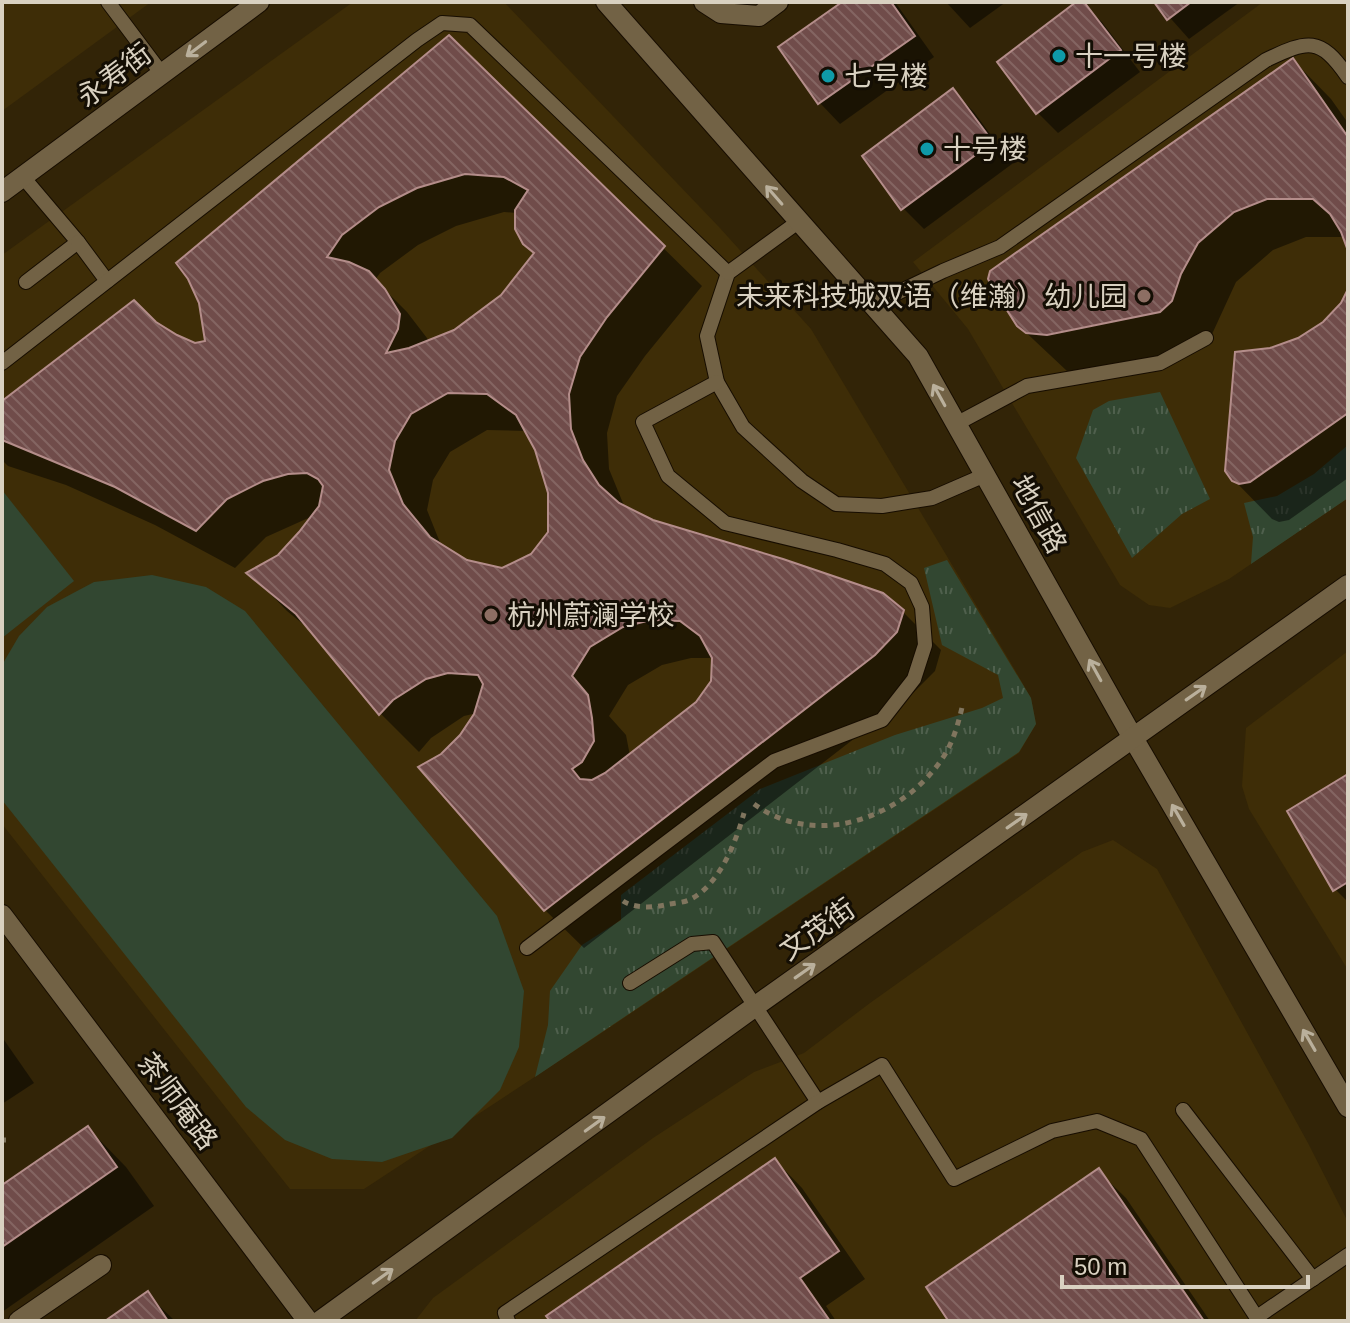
<svg xmlns="http://www.w3.org/2000/svg" width="1350" height="1323" font-family="Arial,'Noto Sans SC',sans-serif">
<style>
.built{fill:#3e2d07}
.grass{fill:url(#grass-tufts)}
.pitch{fill:#324731}
.shadow{fill:#0007;fill-rule:evenodd}
.building{fill:url(#building-back-hatch);stroke:#b48d8a;stroke-width:2;fill-rule:evenodd}
.lines{fill:none;stroke-linecap:round;stroke-linejoin:round}
.service-casing{stroke:#170d00;stroke-width:16}
.minor-casing{stroke:#170d00;stroke-width:22}
.path{stroke:#80755e;stroke-width:5;stroke-dasharray:6 6;stroke-linecap:butt}
.service{stroke:#726245;stroke-width:14}
.minor{stroke:#726245;stroke-width:20}
.oneway{stroke:#bab09c}
.culture-dot{fill:#0f9aa8;stroke:#140e04;stroke-width:3}
.education-dot{fill:#8d6e63;stroke:#140e04;stroke-width:3}
.labels{text-anchor:middle;stroke-width:6;stroke-linejoin:round;paint-order:stroke}
.poi-label{font-size:28px;fill:#d9d1c1;stroke:#140e04;text-anchor:start}
.street-label{font-size:28px;fill:#d9d1c1;stroke:#140e04}
</style>
<defs>
<pattern id="grass-tufts" width="24" height="20" patternUnits="userSpaceOnUse" patternTransform="scale(2)"><rect width="24" height="20" fill="#324731"/><path d="M3 7l-1-3M5 7V3M7 7l1-3M15 17l-1-3M17 17v-4M19 17l1-3" fill="none" stroke="#4f604d"/></pattern>
<pattern id="building-back-hatch" width="6" height="6" patternUnits="userSpaceOnUse" patternTransform="scale(2)"><rect width="6" height="6" fill="#704c4a"/><path d="M-1 5l2 2M0 0l6 6M5-1l2 2" fill="none" stroke="#846562"/></pattern>
</defs>
<rect width="100%" height="100%" fill="#322407"/>
<g class="built">
<polygon points="2,2 151,2 2,111"/>
<polygon points="353,2 504,2 719,227 811,329 1015,670 1031,698 1036,724 1019,753 594,1038 364,1189 290,1189 2,824 2,255"/>
<polygon points="1263,2 1346,2 1348,5 1348,498 1229,579 1170,608 1149,605 1120,585 968,329 913,262"/>
<polygon points="1348,651 1348,970 1249,809 1242,786 1246,728"/>
<polygon points="1113,840 1157,869 1308,1143 1348,1222 1348,1321 415,1321 433,1298 653,1138 754,1072 804,1053 870,1003 1082,852"/>
</g>
<g class="grass">
<polygon points="1160,392 1210,499 1182,514 1132,558 1076,458 1093,410 1109,401"/>
<polygon points="1348,445 1348,498 1251,564 1253,537 1244,503 1277,496 1314,474"/>
<polygon points="947,560 1031,698 1036,724 1019,752 535,1077 548,1025 550,991 582,945 621,920 621,895 760,789 895,735 982,708 1003,698 998,675 942,645 924,568"/>
</g>
<g class="pitch">
<polygon points="2,490 74,581 2,638"/>
<polygon points="152,575 206,587 245,611 497,916 524,991 519,1047 500,1090 452,1138 382,1162 332,1159 285,1140 246,1107 2,800 2,665 19,636 47,607 94,582"/>
</g>
<g class="shadow">
<polygon points="845,2 895,2 934,57 840,124 820,103 780,48"/>
<polygon points="946,2 1006,2 970,28"/>
<polygon points="1080,2 1102,22 1140,72 1058,133 1037,112"/>
<polygon points="1156,2 1240,2 1189,39"/>
<path d="M449 38 702 286 645 356 617 396 607 433 609 469 625 508 652 522 902 611 941 650 935 671 913 693 584 948 545 910 422 767 442 756 462 737 477 713 464 716 431 738 419 752 381 714 315 634 287 611 250 573 279 556 315 515 266 537 235 568 155 525 66 485 8 466 2 460V404L157 326 195 346 207 342ZM504 212 517 213 536 254 503 296 455 332 430 342 407 312 375 280 380 273 418 245 456 226ZM487 430 527 431 537 449 550 493V533L533 555 502 570 467 562 441 545 427 510 433 480 450 452ZM691 658H714L713 682 697 703 630 756 626 735 609 716 628 685 662 665Z"/>
<polygon points="1293,60 1331,99 1348,123 1348,245 1345,237 1306,237 1273,250 1236,282 1207,345 1190,354 1077,374 1067,371 1018,325"/>
<polygon points="953,91 974,112 1012,164 924,229 903,208"/>
<polygon points="1348,293 1348,478 1289,520 1279,522 1272,519 1233,479 1271,350 1299,340 1325,324 1343,304"/>
<polygon points="1348,776 1348,902 1335,889"/>
<polygon points="2,1037 34,1083 2,1104"/>
<polygon points="88,1128 126,1167 154,1206 2,1312 2,1188"/>
<polygon points="775,1160 802,1188 865,1279 826,1306 836,1321 552,1321"/>
<polygon points="1098,1171 1126,1198 1210,1321 947,1321"/>
<polygon points="147,1294 175,1321 108,1321"/>
</g>
<g class="building">
<polygon points="842,2 891,2 915,36 818,104 778,47"/>
<polygon points="1076,2 1084,2 1121,50 1036,114 997,62"/>
<polygon points="1154,2 1191,2 1167,20"/>
<path d="M449 35 665 246 607 317 580 357 569 394 571 429 583 460 599 485 619 503 653 520 783 559 883 593 904 610 897 632 875 655 544 911 418 767 441 754 460 735 474 714 483 684 478 675 448 673 426 679 393 700 379 715 296 614 246 573 278 555 299 532 319 506 323 486 318 479 307 473 288 474 263 481 227 499 196 531 115 487 2 440V401L134 300 156 322 177 335 195 343 205 341 199 303 188 279 176 263ZM465 174 504 177 528 190 515 210V229L523 244 534 253 501 295 454 330 409 348 386 353 398 329 400 314 385 289 369 271 349 262 327 257 342 235 379 207 417 188ZM448 393 487 394 516 415 535 450 548 493V532L531 554 502 568 467 560 430 537 403 504 389 470 395 441 411 414ZM651 620 680 621 700 636 712 658 711 681 696 702 605 773 592 780 580 779 572 769 582 762 594 741 592 718 588 695 572 676 590 647 623 627Z"/>
<polygon points="1293,58 1348,137 1348,251 1341,232 1330,214 1313,199 1267,199 1234,212 1198,243 1181,274 1172,301 1160,312 1047,335 1026,333 1017,326 991,285 988,279 990,271"/>
<polygon points="953,88 993,142 901,210 862,156"/>
<polygon points="1348,289 1348,413 1250,482 1239,484 1232,481 1225,471 1235,352 1270,348 1298,338 1323,322 1341,303"/>
<polygon points="1348,774 1348,882 1333,891 1287,811"/>
<polygon points="88,1126 117,1167 2,1247 2,1185"/>
<polygon points="775,1158 839,1251 800,1278 830,1321 550,1321 546,1316"/>
<polygon points="1099,1168 1204,1321 944,1321 947,1319 926,1287"/>
<polygon points="148,1291 168,1321 105,1321"/>
</g>
<g class="lines">
<g class="service-casing">
<g id="service">
<polyline points="108,2 162,74"/>
<polyline points="23,177 78,242 26,282"/>
<polyline points="798,222 728,273 707,336 717,382 743,427 802,481 836,504 882,506 932,498 985,475"/>
<polyline points="78,242 107,281"/>
<path d="M872 305 943 271 1000 247 1266 60C1308 40 1320 36 1348 77"/>
<polyline points="2,363 417,40 442,23 470,25 728,273"/>
<polyline points="956,424 1027,386 1160,363 1206,338"/>
<polyline points="527,948 774,761 882,720 914,679 925,645 922,607 911,583 885,564 837,550 725,523 668,476 643,422 717,382"/>
<polyline points="630,983 692,944 713,942 818,1102"/>
<polyline points="1183,1110 1313,1279"/>
<polyline points="1257,1317 1348,1255"/>
<polyline points="508,1321 505,1313 818,1102 882,1065 954,1179 1052,1131 1097,1121 1141,1139 1259,1321"/>
</g>
</g>
<g class="minor-casing">
<g id="minor">
<polyline points="606,2 918,356 1133,738 1348,1107"/>
<polyline points="704,2 721,13 759,16 778,2"/>
<polyline points="2,192 259,2"/>
<polyline points="2,915 308,1321"/>
<polyline points="19,1321 101,1265"/>
<polyline points="320,1321 757,1005 1348,585"/>
</g>
</g>
<g class="path">
<path d="M754 804C817 850 905 817 944 756 954 740 959 721 963 703"/>
<path d="M623 901C633 908 652 908 665 905 673 903 682 903 689 900 719 886 736 842 744 813"/>
<polyline points="2,1140 6,1140"/>
</g>
<use href="#service" class="service"/>
<use href="#minor" class="minor"/>
</g>
<defs><path id="oneway-shaft" d="M-6 0H5M1.5-3L5.5 0L1.5 3" fill="none" stroke-width="1.6" stroke-linecap="round" stroke-linejoin="round" transform="scale(2)"/></defs>
<g class="oneway">
<use href="#oneway-shaft" transform="translate(196 49) rotate(143)"/>
<use href="#oneway-shaft" transform="translate(774 195) rotate(-131)"/>
<use href="#oneway-shaft" transform="translate(939 395) rotate(-119)"/>
<use href="#oneway-shaft" transform="translate(1095 670) rotate(-119)"/>
<use href="#oneway-shaft" transform="translate(1196 693) rotate(-35)"/>
<use href="#oneway-shaft" transform="translate(1178 815) rotate(-120)"/>
<use href="#oneway-shaft" transform="translate(1017 821) rotate(-35)"/>
<use href="#oneway-shaft" transform="translate(805 971) rotate(-35)"/>
<use href="#oneway-shaft" transform="translate(1309 1040) rotate(-120)"/>
<use href="#oneway-shaft" transform="translate(595 1124) rotate(-36)"/>
<use href="#oneway-shaft" transform="translate(383 1276) rotate(-36)"/>
</g>
<g class="culture-dot">
<circle cx="1059" cy="56" r="8"/>
<circle cx="828" cy="76" r="8"/>
<circle cx="927" cy="149" r="8"/>
</g>
<g class="education-dot">
<circle cx="1144" cy="296" r="8"/>
<circle cx="491" cy="615" r="8"/>
</g>
<g class="labels">
<g class="poi-label">
<text x="1075" y="66">十一号楼</text>
<text x="844" y="86">七号楼</text>
<text x="943" y="159">十号楼</text>
<text x="1128" y="306" text-anchor="end">未来科技城双语（维瀚）幼儿园</text>
<text x="507" y="625">杭州蔚澜学校</text>
</g>
<g class="street-label">
<text transform="translate(114 75) rotate(-37)" y="10">永寿街</text>
<text transform="translate(1039 514) rotate(61)" y="10">地信路</text>
<text transform="translate(817 929) rotate(-35)" y="10">文茂街</text>
<text transform="translate(178 1101) rotate(53)" y="10">茶师庵路</text>
</g>
</g>
<rect width="1350" height="1323" fill="none" stroke="#d9d1c1" stroke-width="8"/>
<path d="M1062 1275v12h246v-12" fill="none" stroke="#d9d1c1" stroke-width="4"/>
<text x="1074" y="1275" font-size="24" fill="#d9d1c1" stroke="#140e04" stroke-width="6" paint-order="stroke">50 m</text>
</svg>
